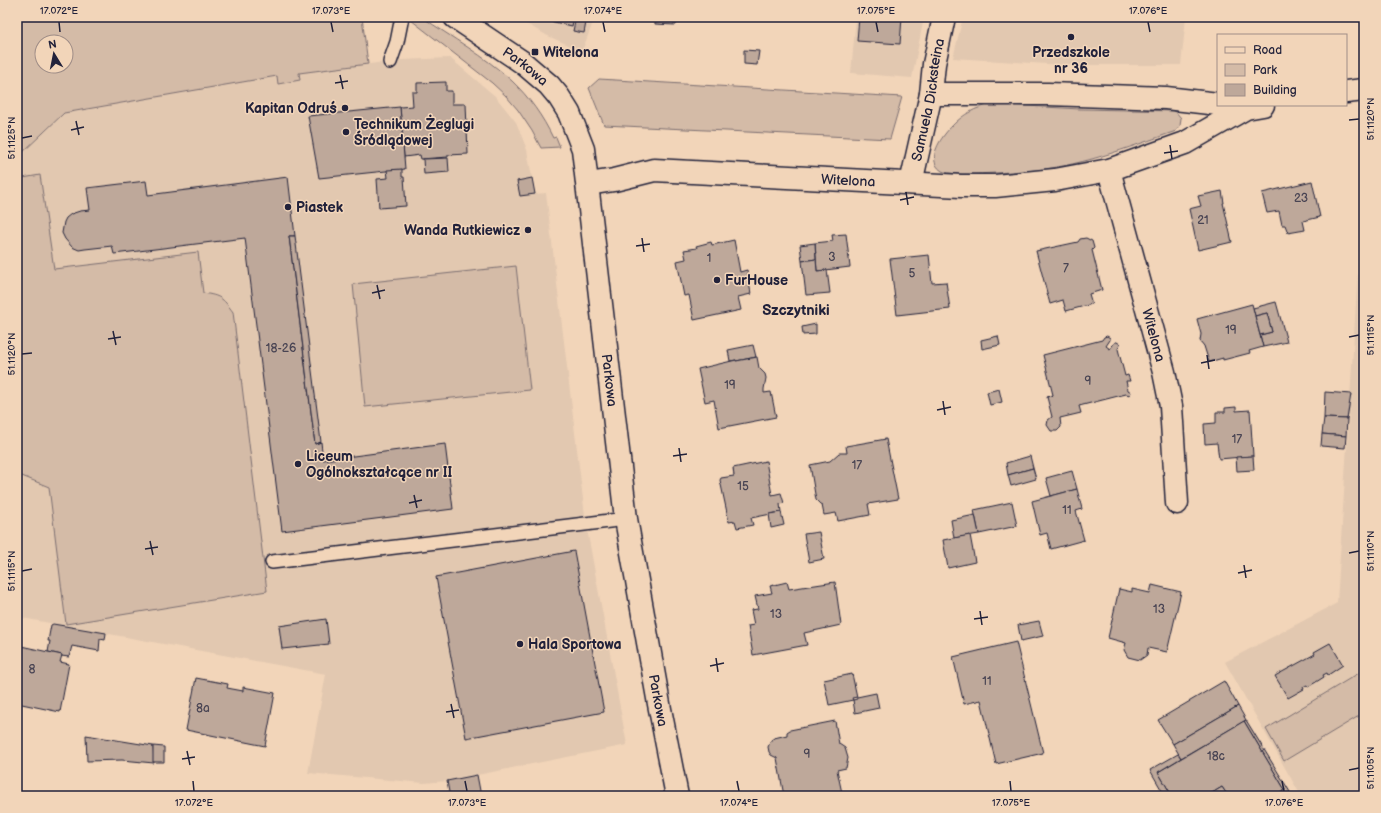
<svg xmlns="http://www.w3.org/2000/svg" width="1381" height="813" font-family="'Balsamiq Sans',sans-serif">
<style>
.built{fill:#e2c8b0}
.green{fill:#d4bba7;stroke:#7b6e71;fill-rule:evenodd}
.building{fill:#bea89a;stroke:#22223b}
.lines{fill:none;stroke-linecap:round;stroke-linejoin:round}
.service-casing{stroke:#22223b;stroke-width:16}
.minor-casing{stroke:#22223b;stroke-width:25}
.service{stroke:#f2d5b9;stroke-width:13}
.minor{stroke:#f2d5b9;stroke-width:22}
.ticks{fill:none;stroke:#22223b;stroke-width:1.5}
.poi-dot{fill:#22223b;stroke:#f2d5b9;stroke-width:1.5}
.labels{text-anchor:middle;stroke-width:3;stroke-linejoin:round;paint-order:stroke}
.number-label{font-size:12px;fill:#494453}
.poi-label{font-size:14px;font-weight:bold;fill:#22223b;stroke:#f2d5b9;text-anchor:start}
.street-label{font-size:14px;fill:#22223b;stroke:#f2d5b9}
.neighbourhood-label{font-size:15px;font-weight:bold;fill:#22223b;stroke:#f2d5b9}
.neatline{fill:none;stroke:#22223b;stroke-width:1.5}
.ticks-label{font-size:10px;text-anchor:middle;fill:#22223b}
</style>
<rect width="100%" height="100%" fill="#f2d5b9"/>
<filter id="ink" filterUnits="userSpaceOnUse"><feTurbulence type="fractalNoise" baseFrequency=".025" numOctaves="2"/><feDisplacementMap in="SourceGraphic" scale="8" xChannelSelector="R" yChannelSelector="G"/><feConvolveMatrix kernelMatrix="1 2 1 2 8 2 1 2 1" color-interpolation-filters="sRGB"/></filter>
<g filter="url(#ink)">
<g class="built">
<polygon points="514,17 595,17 582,51 548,36"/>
<polygon points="856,17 924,17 912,78 851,73"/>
<polygon points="963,17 1186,17 1181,65 1063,65 953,58"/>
<polygon points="450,58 495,96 516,122 527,150 535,194 546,193 586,524 627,745 447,781 424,783 308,773 326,674 17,617 18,581 17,576 17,160 22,153 64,113 277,76 279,84 300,80 298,73 401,60"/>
<polygon points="1364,177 1364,796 1301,796 1225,662 1337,603"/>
</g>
<g class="green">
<path d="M17 17H362L368 64 299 73 300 80 278 84 277 76 64 113 22 153 17 160ZM42 42H66V66H42Z"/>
<path d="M412 17H422C452 38 485 56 512 81 529 97 543 117 553 138L556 137 560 147 541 148 532 131 518 110 506 96 492 83 411 20Z"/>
<polygon points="599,79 902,97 890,139 604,125 589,88"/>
<path d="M990 104 1080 109 1175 111 1181 118 1180 126 1176 131C1127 148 1077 168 1024 171 1009 172 953 177 942 171 919 156 955 119 970 112 976 108 983 107 990 104Z"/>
<path d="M40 175 54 269 198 252 203 293C220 296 222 297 233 312L267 591 66 624 49 487 17 474V179Z"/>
<polygon points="516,266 530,390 365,407 353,284"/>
<polygon points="1364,670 1364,713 1284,761 1266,729"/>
</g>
<g class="building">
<polygon points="551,17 574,17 572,26 550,21"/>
<polygon points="576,17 587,17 584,33 573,31"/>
<polygon points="655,17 677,17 676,25 655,24"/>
<polygon points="859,17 902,17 900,44 857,41"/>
<polygon points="744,50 759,51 757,65 744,64"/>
<polygon points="446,82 446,91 452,91 452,104 466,104 468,154 448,155 448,157 421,159 420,155 404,157 400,107 413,106 412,92 417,92 417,83"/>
<polygon points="400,107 405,169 319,178 308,116"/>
<polygon points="448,158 449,172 424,174 423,159"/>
<polygon points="402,169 402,177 404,177 406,206 379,208 377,179 388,178 387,170"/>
<polygon points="288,177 295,236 289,236 315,444 321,442 323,460 445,444 453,509 282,531 245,238 114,254 112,246 85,249 79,250 72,247 65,239 62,233 64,222 66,218 71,214 80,211 90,210 87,188 146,181 148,195"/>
<polygon points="532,178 535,194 520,196 517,181"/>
<polygon points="1312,181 1320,217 1303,221 1305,230 1288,233 1285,225 1282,225 1279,211 1267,213 1262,193"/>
<polygon points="1222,191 1224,203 1223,203 1232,242 1198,250 1189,209 1201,206 1198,196"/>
<polygon points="846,234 850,267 817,271 815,243 833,241 832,235"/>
<polygon points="289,236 295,236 321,442 315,444"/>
<polygon points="1086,238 1092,241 1094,248 1092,250 1102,290 1089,294 1092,304 1066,311 1063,300 1050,304 1036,251 1078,242 1080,239"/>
<polygon points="734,240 740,272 747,270 751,294 738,297 741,310 694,320 689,295 684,296 677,261 686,259 684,250 697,248 696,246 711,242 712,245"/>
<polygon points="815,243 816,259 802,261 800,245"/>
<polygon points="929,255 932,283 946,282 950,309 897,315 890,259"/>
<polygon points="816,259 817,271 827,270 830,293 806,295 802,261"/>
<polygon points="1276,302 1287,342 1263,347 1260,335 1272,332 1267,313 1255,316 1253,308"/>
<polygon points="1252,304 1263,347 1249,351 1250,353 1223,360 1223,358 1209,362 1204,346 1200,341 1201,334 1197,319"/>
<polygon points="1267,313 1272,332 1260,335 1255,316"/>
<polygon points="816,324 816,334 803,335 802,327"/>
<polygon points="998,336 1000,345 982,349 981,340"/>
<polygon points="1107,336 1110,338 1110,340 1106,346 1110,349 1115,342 1117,342 1120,344 1118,349 1125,376 1128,375 1130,381 1126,381 1128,390 1131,392 1130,395 1126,394 1079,406 1081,413 1060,418 1061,427 1057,431 1051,431 1047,425 1048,420 1052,417 1047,397 1053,395 1043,355 1102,340 1104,337"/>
<polygon points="753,345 756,357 736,361 736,360 730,361 728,350"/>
<polygon points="757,357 759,368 765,374 766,378 764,389 764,393 771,392 776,417 719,428 714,400 705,402 698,369 736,360 736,361"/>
<polygon points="999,389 1002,402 990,405 987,392"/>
<polygon points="1325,392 1351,394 1347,419 1324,418"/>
<polygon points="1236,407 1236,411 1250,410 1253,456 1219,459 1217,443 1205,444 1204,424 1216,423 1216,412 1225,412 1225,408"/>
<polygon points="1324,418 1347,419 1346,436 1322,434"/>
<polygon points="1322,434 1346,436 1345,448 1321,446"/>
<polygon points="886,439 898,499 868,504 870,515 838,521 836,513 824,515 822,505 820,504 816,500 810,465 830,461 839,453 847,453 846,446"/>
<polygon points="1030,456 1033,468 1008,475 1006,463"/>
<polygon points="1253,456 1254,470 1237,471 1236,457"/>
<polygon points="766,461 772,495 781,493 784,503 780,504 781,512 751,518 753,525 737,528 735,521 729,522 720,480 721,478 734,476 733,468"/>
<polygon points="1033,468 1036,479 1011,486 1008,475"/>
<polygon points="1072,471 1077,489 1051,496 1046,478"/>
<polygon points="1077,489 1082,509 1076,511 1084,540 1051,549 1047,533 1040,535 1032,501"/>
<polygon points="1012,502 1017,526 979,534 974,510"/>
<polygon points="781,512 784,525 771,528 769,514"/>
<polygon points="975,515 979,534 954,538 951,520"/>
<polygon points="819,532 824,559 809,562 804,534"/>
<polygon points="970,535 975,562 948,568 943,540"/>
<polygon points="574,551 604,712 466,738 436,577"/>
<polygon points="787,582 789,589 835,582 841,625 804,633 807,645 753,655 748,626 754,625 751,610 758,609 755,596 772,593 770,586"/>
<polygon points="1152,585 1181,592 1167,652 1148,648 1147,655 1140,660 1128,657 1124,650 1126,643 1108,638 1119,589 1132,592 1132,589 1150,593"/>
<polygon points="326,619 329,644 282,649 279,626"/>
<polygon points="1039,621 1043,636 1021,641 1018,625"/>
<polygon points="53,624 106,633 105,640 100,639 99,651 72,646 69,657 61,656 62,655 48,652 50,641 48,641 51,625"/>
<polygon points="1016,642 1043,753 996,764 981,700 964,704 953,657"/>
<polygon points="1330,643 1343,665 1328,675 1327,673 1323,675 1324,677 1308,687 1307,685 1303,687 1304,689 1288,698 1275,676 1315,654 1314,652"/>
<polygon points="21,646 62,655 60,662 69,664 60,712 17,703 17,664"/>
<polygon points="852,674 857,697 852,698 853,700 829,705 824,680"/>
<polygon points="196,678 228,684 227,688 243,691 243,687 275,693 265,746 186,730"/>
<polygon points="1224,681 1238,706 1173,744 1158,720"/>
<polygon points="876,693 879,708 855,713 853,700 857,699 857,697"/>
<polygon points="1238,706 1246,720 1181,758 1173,744"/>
<polygon points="1246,720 1290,792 1284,796 1275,796 1285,790 1244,721"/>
<polygon points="835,721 839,744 845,748 848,758 846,768 837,770 842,793 828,796 784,796 777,758 771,755 769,752 768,747 771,740 774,738 787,735 787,732 790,730"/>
<polygon points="1244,721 1285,790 1275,796 1228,796 1222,787 1207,796 1172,796 1158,772"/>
<polygon points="86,735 153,746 154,763 122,760 87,761"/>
<polygon points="153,746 164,747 164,762 153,762"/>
<polygon points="1178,754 1181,758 1158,772 1172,796 1165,796 1150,770"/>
<polygon points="477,775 481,796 431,796 449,792 447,781"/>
<polygon points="1222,787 1228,796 1221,796 1220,795 1217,796 1207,796"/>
</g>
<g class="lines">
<g class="service-casing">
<g id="service">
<polyline points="390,62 397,42 402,17"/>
<polyline points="272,562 626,519"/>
</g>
</g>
<g class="minor-casing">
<g id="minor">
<path id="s1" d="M455 17 522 62 549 85 559 97 569 113 583 149 626 519 659 704 677 796"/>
<polyline points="1346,92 1364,90"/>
<polyline points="931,94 1048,94 1166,98 1218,104"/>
<path id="s2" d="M1109 170 1164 372 1171 406 1177 503"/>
<path id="s3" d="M911 183 931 94 934 64 944 17"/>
<path id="s4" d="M588 184 614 180 654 170 961 186H995L1055 180 1109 170 1185 143 1246 108 1263 105"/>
</g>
</g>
<use href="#service" class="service"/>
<use href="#minor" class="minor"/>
</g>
</g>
<path class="ticks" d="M59 22 60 32M331 22 333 32M603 22 605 32M876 22 878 32M1148 22 1150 32M340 75 343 89M335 83 348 81M1349 120 1359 119M76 121 79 135M71 130 84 127M22 138 32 136M1170 145 1172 159M1164 153 1178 151M906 192 908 205M900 200 914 197M642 238 644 252M636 246 650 244M377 285 380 299M372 293 385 290M113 331 116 345M1349 337 1359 335M108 339 121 337M22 354 32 353M1207 355 1209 369M1201 363 1215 360M943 401 945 415M937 410 951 407M679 448 681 462M673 456 687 454M414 495 417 508M409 503 422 500M150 541 153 555M145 549 158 547M1349 553 1359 551M1244 565 1246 578M22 571 32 569M1238 573 1252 570M980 611 982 625M974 619 988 617M716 658 718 672M710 666 724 663M451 704 454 718M446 712 459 710M187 751 190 765M182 759 195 757M1349 770 1359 768M193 781 194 791M465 781 467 791M737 781 739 791M1010 781 1011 791M1282 781 1284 791"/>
<g class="poi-dot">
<circle cx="1071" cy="37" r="4"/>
<rect x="531" y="48" width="8" height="8" rx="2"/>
<circle cx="345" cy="108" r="4"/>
<circle cx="346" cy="132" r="4"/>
<circle cx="288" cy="207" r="4"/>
<circle cx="528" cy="230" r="4"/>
<circle cx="717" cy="280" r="4"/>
<circle cx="298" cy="464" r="4"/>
<circle cx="520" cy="644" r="4"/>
</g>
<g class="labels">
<g class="number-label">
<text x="1301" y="202">23</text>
<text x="1203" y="224">21</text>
<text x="832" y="261">3</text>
<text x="709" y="262">1</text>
<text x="1066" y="272">7</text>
<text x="912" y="277">5</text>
<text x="1231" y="334">19</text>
<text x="281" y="352">18-26</text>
<text x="1088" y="385">9</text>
<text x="730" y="389">19</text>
<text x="1237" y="443">17</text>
<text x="857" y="469">17</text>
<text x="743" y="490">15</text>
<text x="1067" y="514">11</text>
<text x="1159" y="613">13</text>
<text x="776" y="618">13</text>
<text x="32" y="673">8</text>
<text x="987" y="685">11</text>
<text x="203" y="712">8a</text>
<text x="807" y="758">9</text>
<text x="1216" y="760">18c</text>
</g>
<g class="poi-label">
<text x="543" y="57">Witelona</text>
<text x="1071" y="57" text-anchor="middle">Przedszkole<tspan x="1071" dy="16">nr 36</tspan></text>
<text x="337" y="113" text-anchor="end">Kapitan Odruś</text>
<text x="354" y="129">Technikum Żeglugi<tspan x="354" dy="16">Śródlądowej</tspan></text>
<text x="296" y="212">Piastek</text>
<text x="520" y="235" text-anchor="end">Wanda Rutkiewicz</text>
<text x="725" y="285">FurHouse</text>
<text x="306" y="461">Liceum<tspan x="306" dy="16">Ogólnokształcące nr II</tspan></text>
<text x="528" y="649">Hala Sportowa</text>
</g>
<g class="street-label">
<text dy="5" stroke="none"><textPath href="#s1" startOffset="86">Parkowa</textPath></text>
<text dy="5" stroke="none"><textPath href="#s3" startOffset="85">Samuela Dicksteina</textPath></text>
<text dy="5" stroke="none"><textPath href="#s4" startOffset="262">Witelona</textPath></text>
<text dy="5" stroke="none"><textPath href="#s2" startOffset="171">Witelona</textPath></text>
<text dy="5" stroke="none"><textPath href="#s1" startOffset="422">Parkowa</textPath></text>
<text dy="5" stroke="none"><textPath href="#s1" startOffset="746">Parkowa</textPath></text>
</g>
<g class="neighbourhood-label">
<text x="796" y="315">Szczytniki</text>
</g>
</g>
<rect width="1381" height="813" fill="none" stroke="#f2d5b9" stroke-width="44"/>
<rect x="1217" y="34" width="130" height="72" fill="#f2d5b9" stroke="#9f8d87"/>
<rect x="1225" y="47" width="20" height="6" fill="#f2d5b9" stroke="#9f8d87"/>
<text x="1253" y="54" font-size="12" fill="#22223b">Road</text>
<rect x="1225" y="64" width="20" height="12" fill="#d4bba7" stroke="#9f8d87"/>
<text x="1253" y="74" font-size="12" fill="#22223b">Park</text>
<rect x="1225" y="84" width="20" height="12" fill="#bea89a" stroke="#9f8d87"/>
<text x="1253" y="94" font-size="12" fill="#22223b">Building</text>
<g transform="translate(54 54) rotate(350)"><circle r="19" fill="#f2d5b9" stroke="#9f8d87"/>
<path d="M0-3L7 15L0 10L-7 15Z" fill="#22223b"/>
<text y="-6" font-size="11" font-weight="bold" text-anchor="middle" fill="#22223b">N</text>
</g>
<rect x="22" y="22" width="1337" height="769" class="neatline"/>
<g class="ticks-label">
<text x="59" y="14">17.072°E</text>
<text x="331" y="14">17.073°E</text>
<text x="603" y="14">17.074°E</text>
<text x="876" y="14">17.075°E</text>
<text x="1148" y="14">17.076°E</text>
<text transform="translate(1370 119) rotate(-90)" y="4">51.1120°N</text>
<text transform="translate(11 138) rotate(-90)" y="4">51.1125°N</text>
<text transform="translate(1370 335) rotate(-90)" y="4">51.1115°N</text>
<text transform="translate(11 354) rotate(-90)" y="4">51.1120°N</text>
<text transform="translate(1370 551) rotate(-90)" y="4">51.1110°N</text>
<text transform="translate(11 571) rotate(-90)" y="4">51.1115°N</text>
<text transform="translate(1370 768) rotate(-90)" y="4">51.1105°N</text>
<text x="194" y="806">17.072°E</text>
<text x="467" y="806">17.073°E</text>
<text x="739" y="806">17.074°E</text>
<text x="1011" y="806">17.075°E</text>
<text x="1284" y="806">17.076°E</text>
</g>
</svg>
